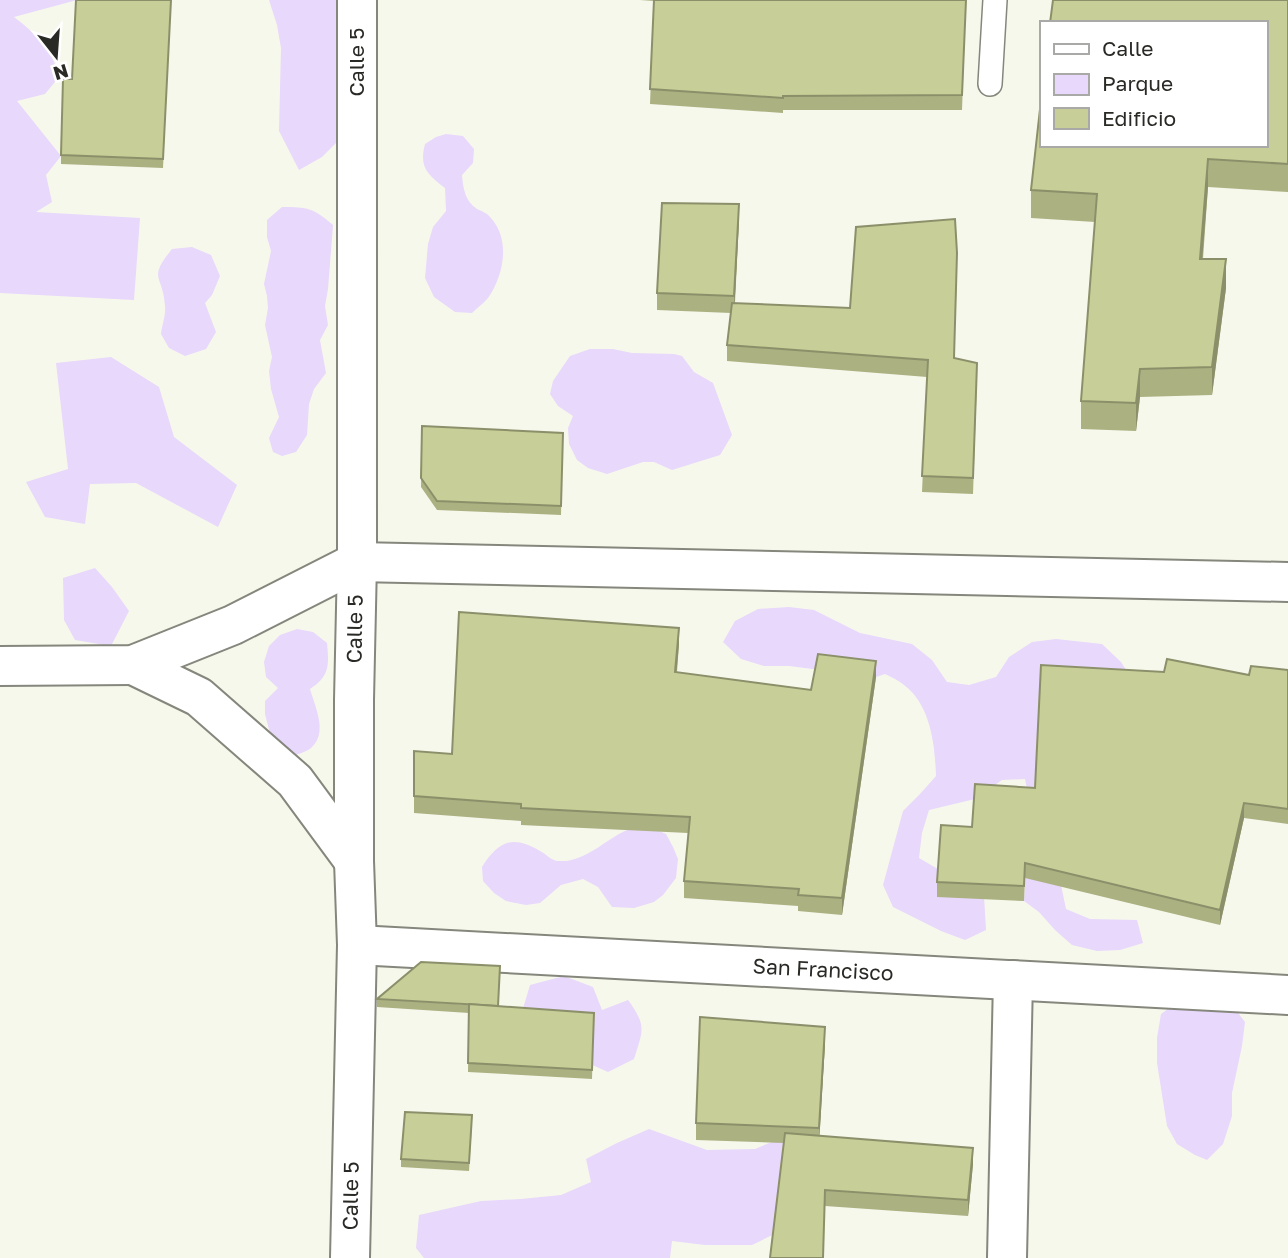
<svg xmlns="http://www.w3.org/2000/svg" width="1288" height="1258" font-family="'Golos Text',sans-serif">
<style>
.green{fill:#e7d8fc}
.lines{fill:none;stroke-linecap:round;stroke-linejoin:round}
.service-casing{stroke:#85867c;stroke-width:26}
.minor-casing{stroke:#85867c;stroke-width:42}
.service{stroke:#fff;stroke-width:23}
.minor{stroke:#fff;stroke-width:38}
.wall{fill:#acb182}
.shaded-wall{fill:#8c906a}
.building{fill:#c8ce97;stroke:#8c906a;stroke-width:2}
.labels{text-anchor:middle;stroke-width:6;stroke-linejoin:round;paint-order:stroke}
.street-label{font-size:21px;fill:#292925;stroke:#fff}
</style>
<rect width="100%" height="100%" fill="#f7f8ec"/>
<g class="green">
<path d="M0 0H77L14 17C36 34 53 50 59 77L45 94 17 101 61 156 46 175 52 202 36 212 140 218 134 300 0 293Z"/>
<polygon points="269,0 366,0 344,135 322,157 299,170 279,131 281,48 277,25"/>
<path d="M446 134 463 136 474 149 473 163 462 175C463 188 465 201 477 209 481 211 487 213 490 217 511 239 504 275 488 298 484 303 477 308 472 313L455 312 434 297 425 278 428 244 433 227 446 211 445 188C427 174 419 167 425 144L436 137Z"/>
<path d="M282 207C308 207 313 208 333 225L328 289 325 306 328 325 320 340 326 373 314 389 309 404 307 435 296 452 282 456 273 452 269 438 279 417 271 389 269 371 272 357 265 325 268 308 267 296 264 284 271 251 267 237V220Z"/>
<path d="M192 247 211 255 220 276 212 295 205 303 216 332 206 349 185 356 169 348 161 334C162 325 166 315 165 306 163 274 147 280 172 249Z"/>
<polygon points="590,349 613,349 632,353 674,354 682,356 694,372 713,383 732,435 720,455 672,470 654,462 643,462 607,474 588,468 577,460 569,444 568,428 573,416 558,406 550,394 553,381 570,356"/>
<polygon points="111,357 159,387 174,437 237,485 218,527 136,483 90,484 85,524 45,517 26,482 68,469 56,363"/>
<polygon points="95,568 112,587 129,611 111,646 75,640 64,620 63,578"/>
<path d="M789 607 814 610 860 633 912 644 932 660 947 682 969 685 996 677 1009 657 1032 642 1056 639 1102 644 1121 662 1134 682 1061 885 1066 909 1090 919 1137 920 1143 943 1120 950 1097 951 1072 945 1055 930 1039 912 1024 901 1030 803 1025 779 1002 780 975 799 929 810 922 833 919 858 984 896 986 930 965 940 941 931 893 907 883 885 903 811 920 794 936 776C935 746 931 705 904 685 898 680 891 677 885 674L876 677 789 666H764L741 659 723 642 735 621 758 609Z"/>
<path d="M297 629 313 632 327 643C329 665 330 676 310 689 315 707 328 732 312 747 308 751 301 753 296 755L273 745 265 714V701L278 688 266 677 264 662 269 646 280 635Z"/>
<path d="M648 826 666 834 673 847 678 859 676 878 663 895 654 902 634 908 612 907 598 887 583 879 561 885 540 903 526 905 506 901 494 893 483 881 482 867C498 842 512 834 540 851 546 854 552 861 558 861 585 863 604 840 627 830 633 827 641 827 648 826Z"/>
<path d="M564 976 593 987 602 1010 628 1000C647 1026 643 1030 634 1059L608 1072 590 1064 522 1012 530 985Z"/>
<polygon points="1228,1000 1245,1022 1242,1046 1232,1093 1232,1116 1223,1144 1207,1160 1195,1155 1177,1144 1167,1126 1157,1063 1157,1038 1161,1014 1179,1001"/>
<polygon points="649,1129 707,1150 755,1149 795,1132 793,1225 752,1245 705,1245 672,1241 670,1258 424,1258 416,1248 419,1215 481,1201 521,1199 561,1195 591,1182 586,1159 617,1143"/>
</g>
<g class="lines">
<g class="service-casing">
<polyline id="service" points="990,84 995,0"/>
</g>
<g class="minor-casing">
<g id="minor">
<polyline points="133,665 199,697 295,781 354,861"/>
<polyline points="0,666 133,665 233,625 357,562 1288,582"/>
<polyline points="357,945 1288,995"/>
<polyline points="350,1258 357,945 354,861 354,700 357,562 357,0"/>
<polyline points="1007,1258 1013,980"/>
</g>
</g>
<use href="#service" class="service"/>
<use href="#minor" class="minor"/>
</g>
<g class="wall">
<polygon points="171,0 163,168 61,164 61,155 72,79"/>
<polygon points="640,0 966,0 962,110 783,110 783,113 650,104 654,1"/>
<polygon points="1288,0 1288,192 1208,187 1203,259 1226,288 1212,395 1140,397 1136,431 1081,429 1081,401 1095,222 1031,218 1031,190"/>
<polygon points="739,220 735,303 850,308 957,269 954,358 977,379 973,494 922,492 927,377 727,361 727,345 731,313 657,310 657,293"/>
<polygon points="422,426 563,433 561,515 437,510 421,487"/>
<polygon points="679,644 677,672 811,690 876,677 842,915 798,911 798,906 684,898 684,881 688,833 521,825 521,821 414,813 414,751 452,754"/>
<polygon points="1288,670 1288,824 1244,818 1220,925 1025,878 1024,901 937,897 937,882 972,827 1035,788 1164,672 1249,675"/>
<polygon points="377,999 594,1013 592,1079 468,1072 469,1013 377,1007"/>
<polygon points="825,1044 819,1136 973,1164 968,1216 825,1206 784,1143 696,1140 696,1123"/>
<polygon points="472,1124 469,1171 401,1167 401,1159"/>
</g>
<g class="shaded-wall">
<polygon points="1208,159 1208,187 1200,287 1200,259"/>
<polygon points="739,204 739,220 734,313 734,296"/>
<polygon points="1226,259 1226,288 1212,395 1212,367"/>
<polygon points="1140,369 1140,397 1136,431 1136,403"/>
<polygon points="679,628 679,644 675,689 675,672"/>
<polygon points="876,661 876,677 842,915 842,898"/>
<polygon points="1244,803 1244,818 1220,925 1220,910"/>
<polygon points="825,1027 825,1044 819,1144 819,1128"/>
<polygon points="973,1148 973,1164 968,1216 968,1200"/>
</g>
<g class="building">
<polygon points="76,0 171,0 163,159 61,155 63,79 72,79"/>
<polygon points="654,0 966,0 962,95 783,96 783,98 650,89"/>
<polygon points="1053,0 1288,0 1288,164 1208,159 1200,259 1226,259 1212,367 1140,369 1136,403 1081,401 1097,194 1031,190 1041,100 1041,145 1265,145 1265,23 1050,23"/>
<polygon points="662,203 739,204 734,296 657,293"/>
<polygon points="955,219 957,253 954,358 977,363 973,478 922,476 928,360 727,345 732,303 850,308 856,227"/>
<polygon points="422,426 563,433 561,506 437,501 421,478"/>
<polygon points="459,612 679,628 675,672 811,690 818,654 876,661 842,898 798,895 799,889 684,881 690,817 521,808 521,804 414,796 414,751 452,754"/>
<polygon points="1167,659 1249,675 1251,666 1288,670 1288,809 1244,803 1220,910 1025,863 1024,886 937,882 941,825 972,827 975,784 1035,788 1041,665 1164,672"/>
<polygon points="421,962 500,966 498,1006 377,999"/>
<polygon points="469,1004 594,1013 592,1070 468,1063"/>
<polygon points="700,1017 825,1027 819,1128 696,1123"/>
<polygon points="405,1112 472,1115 469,1163 401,1159"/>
<polygon points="785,1133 973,1148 968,1200 825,1190 823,1258 770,1258"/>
</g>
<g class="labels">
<g class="street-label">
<text transform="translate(357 62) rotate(-90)" y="7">Calle 5</text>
<text transform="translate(355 629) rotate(-89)" y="7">Calle 5</text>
<text transform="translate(823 970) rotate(3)" y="7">San Francisco</text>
<text transform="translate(351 1196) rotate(-89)" y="7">Calle 5</text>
</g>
</g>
<rect x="1040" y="21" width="228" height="126" fill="#ffffff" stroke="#a9a9a8" stroke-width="2"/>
<rect x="1054" y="44" width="35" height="10" fill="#ffffff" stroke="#a9a9a8" stroke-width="2"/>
<text x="1102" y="56" font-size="21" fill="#292925">Calle</text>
<rect x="1054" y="74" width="35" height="21" fill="#e7d8fc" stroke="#a9a9a8" stroke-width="2"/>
<text x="1102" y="91" font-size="21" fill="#292925">Parque</text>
<rect x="1054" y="108" width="35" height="21" fill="#c8ce97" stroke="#a9a9a8" stroke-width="2"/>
<text x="1102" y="126" font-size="21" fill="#292925">Edificio</text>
<g transform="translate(56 56) rotate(163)" stroke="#ffffff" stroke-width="5" paint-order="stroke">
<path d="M0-5L12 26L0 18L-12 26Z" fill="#292925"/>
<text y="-10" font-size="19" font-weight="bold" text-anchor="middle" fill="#292925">N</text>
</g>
</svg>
